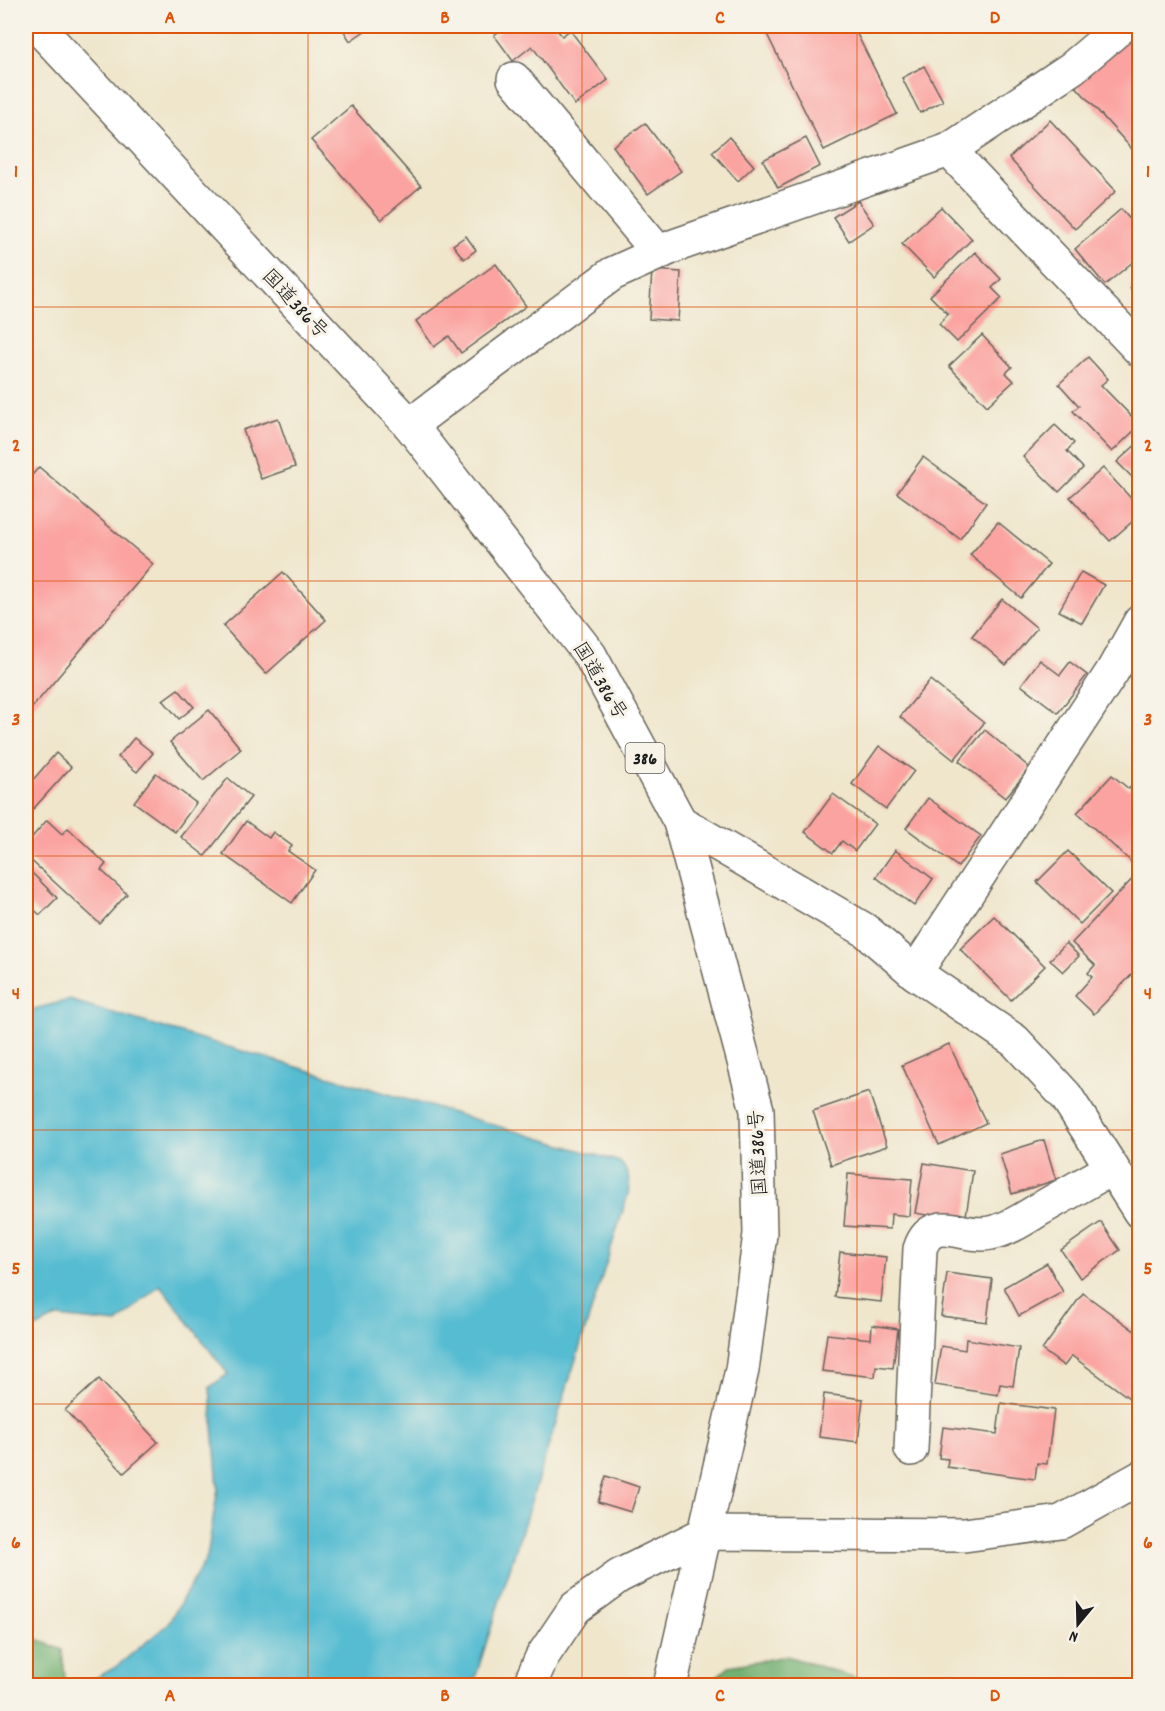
<svg xmlns="http://www.w3.org/2000/svg" width="1165" height="1711" font-family="Dekko,'Klee One',sans-serif">
<style>
.forest{fill:#73b172;stroke:#486647;stroke-width:1.5}
.water{fill:#54bcd1;stroke:#386c76;stroke-width:1.5}
.building{fill:#fba3a0}
.lines{fill:none;stroke-linecap:round;stroke-linejoin:round}
.street-casing{stroke:#66635a;stroke-width:36}
.secondary-casing{stroke:#66635a;stroke-width:36}
.highway-casing{stroke:#66635a;stroke-width:36}
.street{stroke:#fff;stroke-width:33}
.secondary{stroke:#fff;stroke-width:33}
.highway{stroke:#fff;stroke-width:33}
.grid{fill:none;stroke:#de560d;stroke-width:1.5;stroke-opacity:0.55}
.labels{text-anchor:middle;stroke-width:6;stroke-linejoin:round;paint-order:stroke}
.shield{fill:#f7f3e8;stroke:#5e5c59;stroke-width:1.5}
.shield-label{font-size:18px;font-weight:bold;fill:#1c1c1c}
.street-label{font-size:20px;fill:#1c1c1c;stroke:#f7f3e8}
.neatline{fill:none;stroke:#de560d;stroke-width:2}
.grid-label{font-size:20px;text-anchor:middle;font-weight:bold;fill:#de560d}
</style>
<rect width="100%" height="100%" fill="#f7f3e8"/>
<filter id="ink" filterUnits="userSpaceOnUse"><feTurbulence type="fractalNoise" baseFrequency=".0167" numOctaves="2"/><feDisplacementMap in="SourceGraphic" scale="12" xChannelSelector="R" yChannelSelector="G"/><feConvolveMatrix kernelMatrix="1 2 1 2 8 2 1 2 1" color-interpolation-filters="sRGB"/></filter>
<filter id="wash" filterUnits="userSpaceOnUse"><feTurbulence type="fractalNoise" baseFrequency=".008" numOctaves="4" result="noise"/><feDisplacementMap in="SourceGraphic" scale="24" xChannelSelector="R" yChannelSelector="G"/><feGaussianBlur stdDeviation="1.35" result="paint"/><feColorMatrix in="noise" values="0 0 0 0 0 0 0 0 0 0 0 0 0 0 0 0 0 1.4 0 .05"/><feComposite in="paint" operator="in"/></filter>
<g filter="url(#wash)">
<rect width="100%" height="100%" fill="#efe6cc"/>
<g class="forest">
<polygon points="26,1634 62,1650 66,1685 26,1685"/>
<polygon points="787,1656 878,1685 707,1685 729,1666"/>
</g>
<path class="water" d="M69 1000 620 1162C629 1173 630 1180 628 1194L473 1685H83L116 1667 168 1624 207 1557 218 1488 210 1387 228 1374 160 1285 117 1323 57 1317 26 1333V1011Z"/>
<g id="blocks">
<g class="building">
<polygon points="162,26 177,26 169,33"/>
<polygon points="341,26 363,26 366,30 350,41"/>
<polygon points="507,26 554,26 562,36 570,30 608,80 575,105 532,46 513,61 494,35"/>
<polygon points="763,26 853,26 897,114 824,150"/>
<polygon points="1140,28 1140,158 1073,83"/>
<polygon points="924,66 943,101 920,113 902,78"/>
<polygon points="351,106 421,186 381,220 311,140"/>
<polygon points="1050,120 1116,191 1075,229 1009,158"/>
<polygon points="645,123 681,171 648,194 613,146"/>
<polygon points="729,137 754,166 738,181 712,152"/>
<polygon points="806,138 820,166 778,188 763,160"/>
<polygon points="858,201 874,224 849,241 833,217"/>
<polygon points="941,207 972,239 934,277 902,244"/>
<polygon points="1121,209 1140,231 1140,256 1105,285 1075,249"/>
<polygon points="466,236 476,250 464,259 453,245"/>
<polygon points="975,252 1001,279 992,288 1002,298 957,342 939,324 948,314 930,296"/>
<polygon points="496,264 526,306 461,353 449,336 434,347 416,321"/>
<polygon points="652,270 681,272 678,321 649,319"/>
<polygon points="1140,279 1140,298 1130,288"/>
<polygon points="982,335 1012,367 1006,373 1014,381 987,406 949,366"/>
<polygon points="1088,357 1108,379 1101,385 1140,425 1112,452 1073,411 1079,406 1059,384"/>
<polygon points="278,418 295,467 261,479 243,430"/>
<polygon points="1055,425 1074,443 1067,451 1083,468 1059,492 1023,457"/>
<polygon points="1140,441 1140,485 1117,462"/>
<polygon points="923,457 986,503 960,539 897,493"/>
<polygon points="39,467 153,564 26,715 26,482"/>
<polygon points="1103,468 1140,508 1140,515 1110,541 1070,497"/>
<polygon points="998,522 1049,564 1021,598 970,555"/>
<polygon points="283,572 326,620 266,674 223,626"/>
<polygon points="1081,572 1104,585 1082,623 1059,611"/>
<polygon points="1002,599 1037,628 1006,665 972,636"/>
<polygon points="1040,660 1060,675 1070,662 1087,675 1058,713 1021,685"/>
<polygon points="930,680 984,723 954,760 900,717"/>
<polygon points="178,689 194,707 179,719 163,700"/>
<polygon points="209,710 241,749 203,781 170,742"/>
<polygon points="985,730 1030,768 1005,798 959,761"/>
<polygon points="134,738 153,753 137,772 118,757"/>
<polygon points="879,746 914,771 886,809 852,784"/>
<polygon points="56,753 71,767 26,817 26,788"/>
<polygon points="156,773 196,803 175,832 134,802"/>
<polygon points="1112,775 1129,789 1140,777 1140,864 1137,867 1077,813"/>
<polygon points="228,778 251,797 205,856 181,837"/>
<polygon points="833,794 875,824 855,851 842,841 833,853 805,832"/>
<polygon points="928,798 981,836 958,867 906,828"/>
<polygon points="47,820 62,834 68,828 106,864 101,870 127,894 100,924 26,856 26,844"/>
<polygon points="246,821 269,838 273,832 292,846 288,851 315,870 292,903 223,854"/>
<polygon points="895,850 933,879 914,906 876,877"/>
<polygon points="1068,851 1111,893 1080,924 1037,882"/>
<polygon points="26,867 57,898 40,915 26,902"/>
<polygon points="1140,871 1140,966 1094,1014 1075,996 1092,977 1088,973 1095,965 1072,943"/>
<polygon points="994,916 1045,966 1011,1000 960,949"/>
<polygon points="1066,943 1079,956 1063,972 1050,960"/>
<polygon points="949,1044 986,1123 939,1145 902,1065"/>
<polygon points="869,1092 887,1146 831,1165 813,1111"/>
<polygon points="1044,1140 1056,1180 1012,1194 1000,1154"/>
<polygon points="924,1163 973,1171 965,1222 915,1213"/>
<polygon points="848,1174 912,1179 909,1216 891,1214 890,1229 844,1226"/>
<polygon points="1101,1222 1120,1250 1080,1278 1061,1250"/>
<polygon points="840,1252 886,1257 881,1302 835,1297"/>
<polygon points="1047,1263 1063,1292 1019,1316 1004,1287"/>
<polygon points="947,1273 992,1279 987,1322 941,1316"/>
<polygon points="1083,1293 1140,1335 1140,1406 1072,1356 1064,1366 1042,1350"/>
<polygon points="872,1325 898,1329 893,1368 876,1366 875,1377 822,1371 827,1334 871,1339"/>
<polygon points="966,1339 1019,1348 1013,1386 1000,1384 998,1395 935,1385 941,1346 965,1350"/>
<polygon points="99,1379 158,1442 124,1473 65,1410"/>
<polygon points="824,1394 863,1399 858,1442 819,1437"/>
<polygon points="1001,1403 1054,1410 1047,1464 1037,1463 1035,1479 947,1467 948,1459 939,1458 943,1427 997,1434"/>
<polygon points="606,1476 639,1487 631,1512 598,1502"/>
</g>
</g>
</g>
<g filter="url(#ink)">
<use href="#blocks" fill-opacity="0" stroke="#66635a" stroke-width="1.5"/>
<g class="lines">
<g class="street-casing">
<g id="street">
<polyline points="514,79 659,253"/>
<polyline points="949,150 1140,350"/>
<polyline points="410,425 612,274 674,246 949,150 1072,68 1122,26"/>
<polyline points="915,973 1112,672 1140,622"/>
<path d="M911 1449 920 1249C932 1212 963 1239 991 1233 1008 1230 1025 1218 1040 1209 1064 1195 1088 1182 1112 1168"/>
<polyline points="529,1686 542,1657 575,1608 619,1576 706,1533 964,1535 1061,1522 1140,1478"/>
</g>
</g>
<g class="secondary-casing">
<polyline id="secondary" points="680,822 865,930 915,973 1015,1041 1066,1096 1140,1212"/>
</g>
<g class="highway-casing">
<polyline id="highway" points="37,26 410,425 590,655 680,822 757,1110 760,1234 742,1370 670,1686"/>
</g>
<use href="#street" class="street"/>
<use href="#secondary" class="secondary"/>
<use href="#highway" class="highway"/>
</g>
</g>
<path class="grid" d="M308 26V1686M582 26V1686M857 26V1686M26 307H1140M26 581H1140M26 856H1140M26 1130H1140M26 1404H1140"/>
<g class="labels">
<rect class="shield" x="625.5" y="743" width="39" height="30" rx="4.5"/>
<g class="shield-label">
<text x="645" y="764">386</text>
</g>
<g class="street-label">
<text transform="translate(296 303) rotate(47)" y="7">国道386号</text>
<text transform="translate(601 680) rotate(59)" y="7">国道386号</text>
<text transform="translate(757 1153) rotate(-93)" y="7">国道386号</text>
</g>
</g>
<rect width="1165" height="1711" fill="none" stroke="#f7f3e8" stroke-width="66"/>
<g transform="translate(1078 1624) rotate(199)" stroke="#f7f3e8" stroke-width="4.5" paint-order="stroke">
<path d="M0-4.5L10 22L0 15L-10 22Z" fill="#1c1c1c"/>
<text y="-9" font-size="16" font-weight="bold" text-anchor="middle" fill="#1c1c1c">N</text>
</g>
<rect x="33" y="33" width="1099" height="1645" class="neatline"/>
<g class="grid-label">
<text x="170" y="23">A</text>
<text x="445" y="23">B</text>
<text x="720" y="23">C</text>
<text x="995" y="23">D</text>
<text x="16" y="177">1</text>
<text x="1148" y="177">1</text>
<text x="16" y="451">2</text>
<text x="1148" y="451">2</text>
<text x="16" y="725">3</text>
<text x="1148" y="725">3</text>
<text x="16" y="999">4</text>
<text x="1148" y="999">4</text>
<text x="16" y="1274">5</text>
<text x="1148" y="1274">5</text>
<text x="16" y="1548">6</text>
<text x="1148" y="1548">6</text>
<text x="170" y="1701">A</text>
<text x="445" y="1701">B</text>
<text x="720" y="1701">C</text>
<text x="995" y="1701">D</text>
</g>
</svg>
